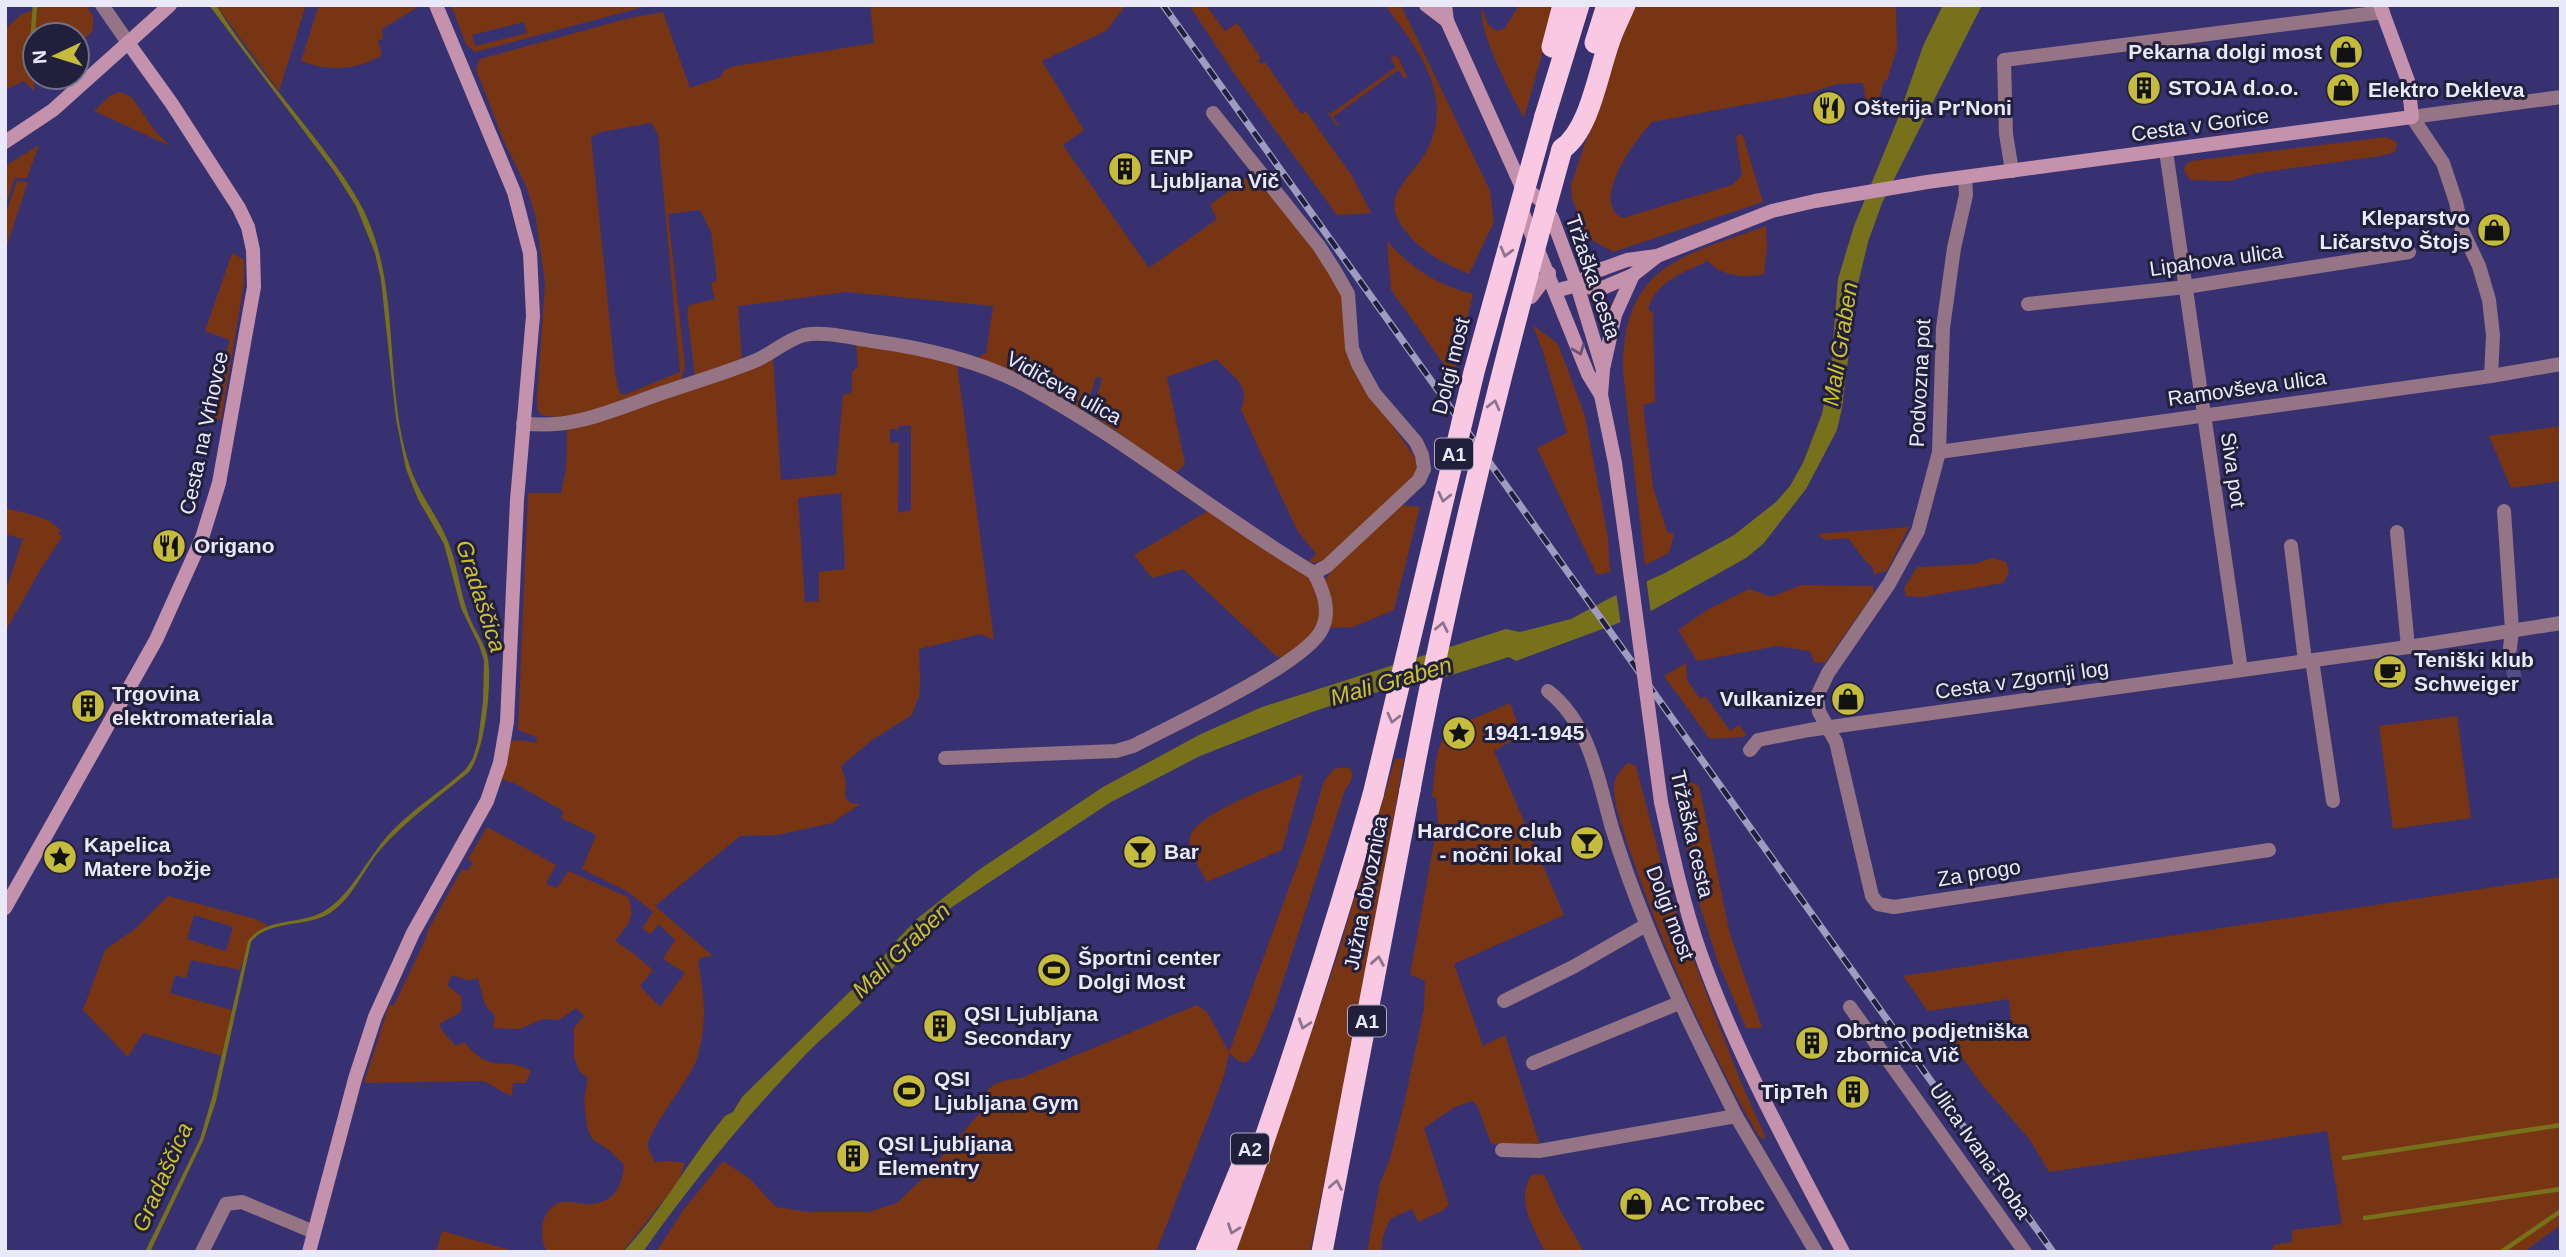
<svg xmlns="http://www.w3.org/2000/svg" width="2566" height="1257" font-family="Arial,sans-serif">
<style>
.green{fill:#773513;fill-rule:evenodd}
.water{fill:#78711b}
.pier{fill:#383171}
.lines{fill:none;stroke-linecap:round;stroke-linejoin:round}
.stream{stroke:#78711b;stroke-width:4.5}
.street-tunnel{stroke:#534d85;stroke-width:14;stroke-dasharray:14 7;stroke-linecap:butt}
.street{stroke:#947485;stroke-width:14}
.secondary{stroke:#c592ae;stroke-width:14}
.highway{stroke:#f9c9e3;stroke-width:21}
.rail-casing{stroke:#9f9cc0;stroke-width:7}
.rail{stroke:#211f3c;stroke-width:4.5;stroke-dasharray:13;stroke-linecap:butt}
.secondary-bridge{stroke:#c592ae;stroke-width:14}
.highway-bridge{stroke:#f9c9e3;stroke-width:21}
.oneway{stroke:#8d7490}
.oneway2{stroke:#6b536f}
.labels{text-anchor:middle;stroke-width:6;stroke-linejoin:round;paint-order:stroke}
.shield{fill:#211f3c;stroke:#adacc0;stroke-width:2}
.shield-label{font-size:19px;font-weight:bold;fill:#e9e9f9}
.poi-label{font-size:21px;font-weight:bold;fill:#e9e9f9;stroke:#211f3c;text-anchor:start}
.street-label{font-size:21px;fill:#e9e9f9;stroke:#211f3c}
.water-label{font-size:23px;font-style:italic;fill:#cec229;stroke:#211f3c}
</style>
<rect width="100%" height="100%" fill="#383171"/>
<g class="green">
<polygon points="34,5 86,5 93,16 93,30 77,48 77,35 35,35 34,91 24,81 5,90 5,29 22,14 34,10"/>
<polygon points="216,5 306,5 279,91"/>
<path d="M319 5H421L382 29 383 39 378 40 382 55C358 70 327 72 301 61Z"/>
<path d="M451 5H651L475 52 466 44ZM524 22 527 33 475 46 472 35Z"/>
<path d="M870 5H1126L1106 31 1042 61 1084 130 1063 145 1149 268 1217 219 1210 205 1254 172 1300 230 1344 296 1371 395 1416 459V473L1412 479 1325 560 1314 563 1309 561 1316 554 1297 530 1241 410C1251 382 1233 379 1217 359L1167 377 1185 464 1176 473 1092 415 1102 378 1096 377 1085 412 1033 382 976 359 986 353 993 306 846 292 738 306 742 362 695 377 687 311 689 305 715 299 711 283 717 280 711 232 700 210 668 214 685 366 681 380 618 403 563 418 541 415 538 410 537 399 545 283 536 219 527 188 503 139 476 69 480 59 630 18 663 12 690 88 721 77 724 70 735 66 874 43ZM651 123 658 134 680 372 624 395 619 392 615 373 591 137 601 132Z"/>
<polygon points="1189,5 1206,5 1225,31 1237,23 1261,58 1258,60 1261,64 1265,62 1301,114 1306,111 1352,176 1371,213 1337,215 1238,79"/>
<path d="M1385 5H1401L1490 191 1494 222 1469 274C1445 264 1423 253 1407 233 1378 198 1406 184 1424 155 1433 142 1437 125 1437 109 1436 70 1407 35 1385 5Z"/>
<path d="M1519 5H1556L1524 118C1512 96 1477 29 1482 8L1488 25 1498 31 1505 28Z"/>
<path d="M1632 5H1893L1896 10 1897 49 1887 80 1884 81 1876 111 1867 109 1863 83 1837 84 1809 93 1652 122C1637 137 1588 203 1623 218L1732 185 1742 175 1736 137 1740 134 1743 136 1763 202 1613 252 1585 236 1572 198 1571 185Z"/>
<polygon points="1394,56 1398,57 1407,77 1405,79 1398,70 1333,117 1339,126 1337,126 1323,106 1330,114 1396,67 1390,58"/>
<polygon points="119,92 128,95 133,99 155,131 170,146 94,111 111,95"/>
<polygon points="2386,137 2397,142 2395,152 2381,156 2257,173 2230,181 2190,180 2184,171 2185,165 2191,161"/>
<polygon points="39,145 27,178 15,178 5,207 5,166"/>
<polygon points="17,181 28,182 5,251 5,216"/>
<path d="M1766 226 1767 248 1764 274C1746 279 1720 276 1708 261 1683 273 1656 281 1648 309L1653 313 1655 402 1643 405 1653 487 1667 532 1674 534 1669 553 1645 565 1623 372C1622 266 1681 256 1766 226Z"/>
<path d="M1387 241C1412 269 1437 285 1473 294L1453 377 1391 290Z"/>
<polygon points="232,253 244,260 244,284 221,420 206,415 230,340 205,331"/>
<polygon points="1533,325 1558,344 1585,416 1608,537 1610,572 1597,575 1537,448 1567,433 1543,352"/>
<path d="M856 343 877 346 957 364 994 640 981 634 919 649 920 681 919 696 912 715 872 740 841 766 846 782 845 797 850 803 860 804 832 823 777 835 740 836 655 906 713 956 703 957 698 961C704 998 708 1021 697 1058 691 1079 645 1133 648 1148 649 1152 653 1158 655 1162L669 1161 685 1163 677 1184 622 1252H547C538 1236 540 1208 562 1202 569 1201 576 1203 583 1204 611 1206 622 1190 624 1165L609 1150 592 1139 587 1127 584 1100 588 1078 579 1071 574 1056V1028L584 1016 576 1008 559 1020 543 1019 520 1029 493 1028 495 1016 485 1005 478 979 466 980 452 975 447 985 461 996 462 1010C455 1017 447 1018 439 1025L444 1033 456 1046 464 1042C469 1047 474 1054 481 1058 497 1068 513 1059 531 1071L526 1083H513L512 1096C500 1092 493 1084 482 1081L364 1083 389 1005H394L427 936V932L462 869 467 871 473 863 468 859 487 827 556 865 546 884 557 888 568 871 628 897C637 917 627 926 615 941L633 953 653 970 640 986 660 1007 685 973 663 959 675 940 659 924 650 934 642 928 653 912 628 892 582 869 596 835 561 818 563 811 516 784 502 779 511 741 519 740 537 743 536 737 518 730 528 493H561L566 469 567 429 773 358 781 480 836 475 843 395 852 392V372L858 366ZM899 426H911V510L898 513 899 442 890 443V429H899ZM841 493 845 569 819 572V601L805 602 798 498Z"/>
<polygon points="2561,426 2561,481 2511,488 2489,436"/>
<polygon points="1399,505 1420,507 1394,610 1353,627 1329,628 1325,580 1336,565"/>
<path d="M5 508C22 513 50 516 61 531L58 533 62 537 39 572 5 632V593L23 539 5 534Z"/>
<polygon points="1211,509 1310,579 1322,606 1317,630 1283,659 1276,656 1183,569 1152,578 1134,555"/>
<polygon points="1909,527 1887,571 1874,574 1872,566 1866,562 1848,538 1825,540 1817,534"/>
<polygon points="1993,558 2006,562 2009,572 2003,583 1921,597 1906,596 1904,588 1917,567 1974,564"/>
<polygon points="1801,585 1873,586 1874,593 1825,663 1814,662 1810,651 1777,646 1697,661 1678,630 1707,610 1749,589 1771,597"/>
<polygon points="1686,663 1687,680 1700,699 1705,696 1730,731 1739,725 1746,734 1743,737 1710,739 1664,676"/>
<path d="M1510 703 1522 735 1494 751 1564 915 1454 964 1483 1046 1505 1035 1540 1145 1506 1146 1491 1143 1477 1105 1472 1101 1455 1107 1424 1128 1449 1205 1442 1211 1418 1222 1412 1209 1390 1219 1383 1237 1381 1252H1367L1380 1183 1390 1159 1404 1104 1424 1009 1425 982 1422 979 1410 975 1438 821 1436 797H1432C1435 775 1434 744 1451 728Z"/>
<polygon points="2457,716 2471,818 2393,829 2379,726"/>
<polygon points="1404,758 1366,978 1310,1252 1236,1252 1338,954 1395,759"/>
<path d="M1628 763 1636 766 1666 881 1686 940 1740 1080 1766 1138 1762 1139 1758 1135C1708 1048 1667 957 1634 862 1628 845 1612 801 1614 784 1616 775 1621 769 1628 763Z"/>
<path d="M1344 767 1351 769C1354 778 1350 783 1345 790L1274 1008 1255 1053 1246 1063 1237 1060 1229 1053 1225 1073 1214 1103 1156 1252H656L684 1209 723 1161 750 1179 776 1207 808 1212H869L897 1203 925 1176 983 1109C983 1083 999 1081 1021 1078L1197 1005 1207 1012 1229 1052 1306 841 1324 781 1334 769Z"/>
<path d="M1303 774 1282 850 1207 882C1201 870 1187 851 1190 837 1195 813 1281 783 1303 774Z"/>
<polygon points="1673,774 1699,786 1730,934 1762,1028 1746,1028 1718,962 1695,891"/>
<polygon points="2561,877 2561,1225 2524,1252 2273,1252 2273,1245 2292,1242 2292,1230 2342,1224 2327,1131 2049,1172 2030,1140 1979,1081 1944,1031 2011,1021 2009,999 1928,1011 1903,976"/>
<path d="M168 896 256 919 268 926 251 937 240 970 191 960 186 978 175 975 170 993 232 1010 222 1056 143 1033 128 1057 83 1010 105 950 135 929ZM194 915 233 927 226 951 187 939Z"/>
<path d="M1540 1174 1545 1176 1559 1208 1584 1252H1545C1535 1229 1514 1199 1532 1175Z"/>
<polygon points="442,1231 517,1252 436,1252"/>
</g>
<g class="water">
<path d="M209 5H216C244 51 281 94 314 137 332 160 350 184 364 211 402 290 383 382 409 464 419 496 438 515 449 544 458 567 460 593 469 616 474 630 485 643 488 659 492 685 485 751 469 772 439 797 406 820 380 850 363 870 353 898 330 913 307 928 268 919 251 942L216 1101 203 1141 150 1252H145L200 1139 212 1098 248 941C266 916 302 926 326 910 352 894 369 855 391 832 414 808 442 791 466 769L473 758 478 741 483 701 484 660 479 645 461 608 444 544 418 499 406 469 396 419 381 280 375 253 356 206 334 171Z"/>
<path d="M1943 5H1982L1882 203 1868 242 1857 288 1842 408 1837 430 1806 489 1763 544 1746 558 1651 611 1516 661 1509 657 1445 677 1360 696 1312 712 1200 756 1111 802 952 907C919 933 895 969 865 999 846 1018 825 1035 806 1054 747 1116 692 1182 643 1252H623C663 1210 689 1159 725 1116L733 1112 742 1097 875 967 896 941 918 918 980 869 1103 787 1201 734 1262 707 1506 629 1520 632 1571 619 1612 597 1665 573 1734 535 1776 502 1790 486 1803 463 1822 414 1831 367 1838 279 1854 226 1897 121 1923 46Z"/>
</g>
<polygon class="pier" points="1646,577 1651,614 1621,626 1616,591"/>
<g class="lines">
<g class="stream">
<polyline points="30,72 35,5"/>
<polyline points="2344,1158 2561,1125"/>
<polyline points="2365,1218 2561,1189"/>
<polyline points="2501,1252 2561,1211"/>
</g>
<polyline class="street-tunnel" points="2510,648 2516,689"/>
<g class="street">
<polyline points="102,5 129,44"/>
<polyline points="1213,113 1319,246 1335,271 1348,294 1352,348 1358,364 1374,393 1416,442 1422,455 1424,469 1419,480 1327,566 1314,573"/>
<polyline points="2166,151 2241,670"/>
<polyline points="2012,171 2006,134 2004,60 2383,12"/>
<polyline points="1965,177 1966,195 1954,248 1943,328 1939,452 1918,531 1889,584 1828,673 1817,696 1819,712 1836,742 1872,896 1878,904 1894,907 2269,850"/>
<polyline points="2028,304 2186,287 2409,252"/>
<polyline points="2491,376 2493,335 2489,300 2479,266 2462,230 2456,202 2443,163 2412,117 2561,97"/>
<path d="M523 423C571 431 618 408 662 393 694 382 726 373 757 360 773 353 786 340 804 335 825 331 851 338 872 341 924 348 978 360 1025 385 1126 439 1215 514 1314 573 1323 590 1331 610 1322 629 1306 664 1172 725 1133 746L1116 751 945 758"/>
<polyline points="1939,452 2491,376 2561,364"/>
<polyline points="2504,511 2512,630 2510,648"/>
<polyline points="2397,532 2408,647"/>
<polyline points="2291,546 2305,661"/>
<polyline points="2312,660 2333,801"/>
<path d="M1548 691C1590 724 1598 779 1612 828 1622 861 1635 896 1648 928 1674 993 1705 1054 1736 1116"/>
<polyline points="1750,750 1758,740 1809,730 2408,647 2561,623"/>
<polyline points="1504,1001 1573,967 1646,925"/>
<polyline points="1850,1007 2025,1252"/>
<polyline points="1533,1063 1679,1003"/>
<polyline points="1502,1150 1539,1151 1736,1116 1816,1252"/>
<polyline points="202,1252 226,1204 242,1202 314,1232"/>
</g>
<g class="secondary">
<polyline points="1426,5 1447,21"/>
<polyline points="1445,5 1447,21 1521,185 1523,213 1588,374 1601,395"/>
<polyline points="5,142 53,110 170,5"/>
<polyline points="1521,185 1543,202 1552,218 1577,285 1603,370 1601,395 1615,463 1625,534"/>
<polyline points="1577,285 1593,272 1605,268 1627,260 1657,256 1772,211 1815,201 1927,182 2412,117 2408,81 2380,5"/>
<polyline points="1555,291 1577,285 1600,289 1633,275 1656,257"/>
<polyline points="1531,297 1549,273"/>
<polyline points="1603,369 1615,315 1633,275"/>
<path d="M1661 802C1672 852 1683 903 1700 952 1737 1056 1792 1155 1843 1252"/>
<polyline points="5,908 156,640 202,538 219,483 254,287 253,250 248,227 239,208 172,104 129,44"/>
<polyline points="309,1252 355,1079 375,1017 413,933 487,801 500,763 507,722 517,500 533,316 530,253 514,192 436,5"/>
</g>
<g class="highway">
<polyline points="1595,43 1607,5"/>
<polyline points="1552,47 1563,5"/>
<polyline points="1545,116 1579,5"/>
<path d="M1562 149C1590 130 1598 72 1610 40 1614 28 1620 17 1625 5"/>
<polyline points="1206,1252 1242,1165"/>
<path d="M1225 1252C1279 1101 1329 949 1373 795"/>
<polyline points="1322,1252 1410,790"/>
</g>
<g class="rail-casing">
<polyline id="rail" points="1163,5 2053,1252"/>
</g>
<use href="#rail" class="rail"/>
<polyline class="secondary-bridge" points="1625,534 1661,802"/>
<g class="highway-bridge">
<path d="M1410 790C1450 574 1503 361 1562 149"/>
<polyline points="1373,795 1474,372 1545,116"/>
</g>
</g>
<defs><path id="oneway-chevron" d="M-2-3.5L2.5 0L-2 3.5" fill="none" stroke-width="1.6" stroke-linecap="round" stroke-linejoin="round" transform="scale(1.75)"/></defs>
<g class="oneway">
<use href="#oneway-chevron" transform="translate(1506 252) rotate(105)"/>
<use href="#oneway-chevron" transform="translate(1494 405) rotate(-76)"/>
<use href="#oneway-chevron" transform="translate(1444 497) rotate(103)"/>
<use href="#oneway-chevron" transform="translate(1442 627) rotate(-78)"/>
<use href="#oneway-chevron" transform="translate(1393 718) rotate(104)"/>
<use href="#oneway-chevron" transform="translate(1378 961) rotate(-80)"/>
<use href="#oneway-chevron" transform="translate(1304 1024) rotate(108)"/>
<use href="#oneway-chevron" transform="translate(1336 1185) rotate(-79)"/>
<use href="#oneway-chevron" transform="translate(1233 1229) rotate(110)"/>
</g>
<use class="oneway2" href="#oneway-chevron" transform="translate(1579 350) rotate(69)"/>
<defs>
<g id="shop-disc" transform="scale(1.75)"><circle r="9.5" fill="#c6bc3c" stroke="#211f3c"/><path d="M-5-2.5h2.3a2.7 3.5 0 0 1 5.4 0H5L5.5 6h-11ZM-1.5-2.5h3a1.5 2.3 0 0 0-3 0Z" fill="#111"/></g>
<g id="building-disc" transform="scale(1.75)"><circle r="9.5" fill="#c6bc3c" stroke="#211f3c"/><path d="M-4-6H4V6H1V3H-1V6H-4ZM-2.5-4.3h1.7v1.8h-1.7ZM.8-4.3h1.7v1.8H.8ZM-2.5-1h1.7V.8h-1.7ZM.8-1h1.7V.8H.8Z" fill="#111"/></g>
<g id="restaurant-disc" transform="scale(1.75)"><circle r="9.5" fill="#c6bc3c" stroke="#211f3c"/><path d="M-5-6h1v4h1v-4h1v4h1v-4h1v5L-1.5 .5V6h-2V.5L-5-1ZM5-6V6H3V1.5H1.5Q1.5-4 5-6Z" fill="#111"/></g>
<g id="cafe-disc" transform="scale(1.75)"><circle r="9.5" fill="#c6bc3c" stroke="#211f3c"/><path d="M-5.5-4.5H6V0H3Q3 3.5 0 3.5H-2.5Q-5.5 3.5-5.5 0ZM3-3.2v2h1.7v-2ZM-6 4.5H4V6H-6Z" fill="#111"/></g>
<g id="sight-disc" transform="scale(1.75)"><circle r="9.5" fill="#c6bc3c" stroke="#211f3c"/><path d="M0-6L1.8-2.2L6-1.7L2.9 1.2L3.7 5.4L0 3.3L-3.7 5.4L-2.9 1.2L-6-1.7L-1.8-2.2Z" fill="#111"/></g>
<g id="bar-disc" transform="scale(1.75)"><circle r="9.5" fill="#c6bc3c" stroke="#211f3c"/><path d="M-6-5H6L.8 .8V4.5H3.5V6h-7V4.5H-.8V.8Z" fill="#111"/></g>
<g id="stadium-disc" transform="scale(1.75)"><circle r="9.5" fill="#c6bc3c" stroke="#211f3c"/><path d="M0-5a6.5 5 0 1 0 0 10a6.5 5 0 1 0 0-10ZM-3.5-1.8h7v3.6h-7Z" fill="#111"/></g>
</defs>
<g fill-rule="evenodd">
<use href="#shop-disc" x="2346" y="52"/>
<use href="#building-disc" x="2144" y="88"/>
<use href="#shop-disc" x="2343" y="90"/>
<use href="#restaurant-disc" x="1829" y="108"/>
<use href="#building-disc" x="1125" y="169"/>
<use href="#shop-disc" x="2494" y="230"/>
<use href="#restaurant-disc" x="169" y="546"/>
<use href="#cafe-disc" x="2390" y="672"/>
<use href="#shop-disc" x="1848" y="699"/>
<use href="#building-disc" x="88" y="706"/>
<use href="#sight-disc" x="1459" y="733"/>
<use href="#bar-disc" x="1587" y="843"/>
<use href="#bar-disc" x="1140" y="852"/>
<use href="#sight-disc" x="60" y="857"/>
<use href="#stadium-disc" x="1054" y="970"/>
<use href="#building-disc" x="940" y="1026"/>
<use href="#building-disc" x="1812" y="1043"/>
<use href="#stadium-disc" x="909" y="1091"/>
<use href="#building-disc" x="1853" y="1092"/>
<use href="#building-disc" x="853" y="1156"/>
<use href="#shop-disc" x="1636" y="1204"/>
</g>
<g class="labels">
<g class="shield">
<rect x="1435" y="438.5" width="38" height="31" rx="5"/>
<rect x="1348" y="1005.5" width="38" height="31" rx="5"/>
<rect x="1231" y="1133.5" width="38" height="31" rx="5"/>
</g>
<g class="shield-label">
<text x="1454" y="461">A1</text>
<text x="1367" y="1028">A1</text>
<text x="1250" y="1156">A2</text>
</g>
<g class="poi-label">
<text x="2322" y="59" text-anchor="end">Pekarna dolgi most</text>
<text x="2168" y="95">STOJA d.o.o.</text>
<text x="2368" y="97">Elektro Dekleva</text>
<text x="1854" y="115">Ošterija Pr'Noni</text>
<text x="1150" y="164">ENP<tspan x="1150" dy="24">Ljubljana Vič</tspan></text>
<text x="2470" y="225" text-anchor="end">Kleparstvo<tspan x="2470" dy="24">Ličarstvo Štojs</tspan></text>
<text x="194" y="553">Origano</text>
<text x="2414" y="667">Teniški klub<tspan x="2414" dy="24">Schweiger</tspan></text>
<text x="112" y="701">Trgovina<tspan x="112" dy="24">elektromateriala</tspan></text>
<text x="1824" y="706" text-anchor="end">Vulkanizer</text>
<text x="1484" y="740">1941-1945</text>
<text x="1562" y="838" text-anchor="end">HardCore club<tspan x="1562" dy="24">- nočni lokal</tspan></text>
<text x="84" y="852">Kapelica<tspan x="84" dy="24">Matere božje</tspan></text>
<text x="1164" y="859">Bar</text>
<text x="1078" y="965">Športni center<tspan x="1078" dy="24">Dolgi Most</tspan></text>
<text x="964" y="1021">QSI Ljubljana<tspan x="964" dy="24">Secondary</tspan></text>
<text x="1836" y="1038">Obrtno podjetniška<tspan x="1836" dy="24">zbornica Vič</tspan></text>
<text x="934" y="1086">QSI<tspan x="934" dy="24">Ljubljana Gym</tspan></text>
<text x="1828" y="1099" text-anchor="end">TipTeh</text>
<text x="878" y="1151">QSI Ljubljana<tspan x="878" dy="24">Elementry</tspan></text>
<text x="1660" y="1211">AC Trobec</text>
</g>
<g class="street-label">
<text transform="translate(2200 125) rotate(-8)" y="7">Cesta v Gorice</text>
<text transform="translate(2216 260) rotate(-8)" y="7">Lipahova ulica</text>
<text transform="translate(1593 277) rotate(71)" y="7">Tržaška cesta</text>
<text transform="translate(1451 366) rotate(-76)" y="7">Dolgi most</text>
<text transform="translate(1920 383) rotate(-87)" y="7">Podvozna pot</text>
<text transform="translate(1064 388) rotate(29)" y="7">Vidičeva ulica</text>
<text transform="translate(2247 388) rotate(-8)" y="7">Ramovševa ulica</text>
<text transform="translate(204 433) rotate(-78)" y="7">Cesta na Vrhovce</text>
<text transform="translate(2233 470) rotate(82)" y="7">Siva pot</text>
<text transform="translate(2022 680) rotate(-8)" y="7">Cesta v Zgornji log</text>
<text transform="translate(1692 834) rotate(77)" y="7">Tržaška cesta</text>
<text transform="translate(1979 873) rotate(-9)" y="7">Za progo</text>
<text transform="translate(1366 893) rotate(-79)" y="7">Južna obvoznica</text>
<text transform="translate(1670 913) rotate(69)" y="7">Dolgi most</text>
<text transform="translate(1980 1151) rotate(55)" y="7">Ulica Ivana Roba</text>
</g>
<g class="water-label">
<text transform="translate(1840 344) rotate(-81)" y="8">Mali Graben</text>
<text transform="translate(481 596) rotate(72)" y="8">Gradaščica</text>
<text transform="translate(1391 681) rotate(-16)" y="8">Mali Graben</text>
<text transform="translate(901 950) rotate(-44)" y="8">Mali Graben</text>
<text transform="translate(162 1177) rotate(-66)" y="8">Gradaščica</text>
</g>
</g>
<rect width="2566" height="1257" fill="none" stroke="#e9e9f9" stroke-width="14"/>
<g transform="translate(56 56) rotate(266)"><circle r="33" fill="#211f3c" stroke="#717088" stroke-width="2"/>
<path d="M0-5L12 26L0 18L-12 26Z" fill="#c6bc3c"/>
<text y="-10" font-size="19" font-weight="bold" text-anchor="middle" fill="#e9e9f9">N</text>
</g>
</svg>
